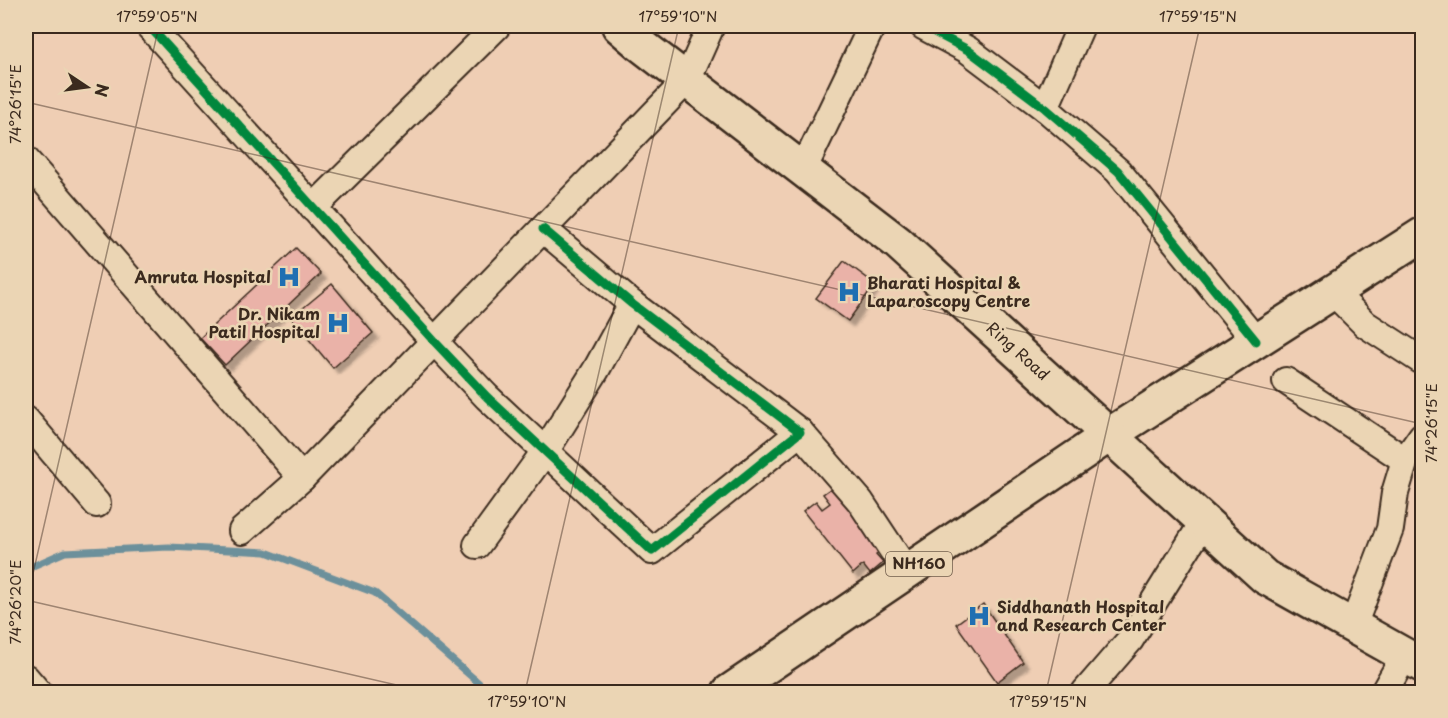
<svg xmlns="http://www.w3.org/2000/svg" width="1448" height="718" font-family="'Playpen Sans',sans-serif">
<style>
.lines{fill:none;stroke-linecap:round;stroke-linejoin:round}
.stream{stroke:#6c909b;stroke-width:7}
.building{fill:#eab2a8;stroke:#3b2a1e;stroke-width:1.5;filter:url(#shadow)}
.minor-casing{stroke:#3b2a1e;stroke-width:30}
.secondary-casing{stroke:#3b2a1e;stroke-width:38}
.primary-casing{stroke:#3b2a1e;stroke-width:38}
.trunk-casing{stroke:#3b2a1e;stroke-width:38}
.minor{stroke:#ebd5b4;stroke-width:26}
.secondary{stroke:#ebd5b4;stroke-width:33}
.primary{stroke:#ebd5b4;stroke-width:33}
.trunk{stroke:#ebd5b4;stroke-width:33}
.cycleway-casing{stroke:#ebd5b4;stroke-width:13}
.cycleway{stroke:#00873e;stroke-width:9}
.ticks{fill:none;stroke:#3b2a1e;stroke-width:1.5;stroke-opacity:0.45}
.labels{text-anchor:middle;stroke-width:5;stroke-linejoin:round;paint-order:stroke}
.shield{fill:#ebd5b4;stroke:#705d4b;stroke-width:1.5}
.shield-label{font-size:15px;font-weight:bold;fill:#3b2a1e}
.poi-label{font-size:16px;font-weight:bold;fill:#3b2a1e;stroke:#ebd5b4;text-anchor:end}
.street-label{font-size:16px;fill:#3b2a1e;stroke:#ebd5b4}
.neatline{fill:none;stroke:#3b2a1e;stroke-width:2}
.ticks-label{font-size:15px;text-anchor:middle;fill:#3b2a1e}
</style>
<defs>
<filter id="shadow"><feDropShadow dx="5.5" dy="5.5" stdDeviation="1.5" flood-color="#0004"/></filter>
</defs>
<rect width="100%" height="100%" fill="#efceb4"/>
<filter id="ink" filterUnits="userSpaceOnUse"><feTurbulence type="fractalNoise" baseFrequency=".0167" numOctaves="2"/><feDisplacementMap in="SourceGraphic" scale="12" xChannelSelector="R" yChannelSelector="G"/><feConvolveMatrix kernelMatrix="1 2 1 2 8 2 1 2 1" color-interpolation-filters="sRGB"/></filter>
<g filter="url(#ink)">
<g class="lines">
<polyline class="stream" points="26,569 65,552 169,547 266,552 375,593 480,684 483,692"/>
</g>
<g class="building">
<polygon points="296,248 321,274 225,365 200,338"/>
<polygon points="844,261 875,284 848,321 816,298"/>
<polygon points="332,284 373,333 333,368 291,318"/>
<polygon points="837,484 886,547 876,555 883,563 870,574 863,565 853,574 803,511 816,501 822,509 830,503 823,494"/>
<polygon points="983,604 1023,662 997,682 956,624"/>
</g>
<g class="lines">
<g class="minor-casing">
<g id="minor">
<polyline points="149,26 434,341 487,397 652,551 800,432 632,304 543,229"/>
<polyline points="923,26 968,50 1045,108 1118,171 1256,341"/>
<polyline points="1045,108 1081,26"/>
<polyline points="26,160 302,478"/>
<polyline points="803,170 872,26"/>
<polyline points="313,208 497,26"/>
<polyline points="1333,292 1365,324 1422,361"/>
<polyline points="1286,381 1405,460"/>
<polyline points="26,420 97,504"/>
<polyline points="800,432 860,501 907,572"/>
<polyline points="242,531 302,478 687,80 711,26"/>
<polyline points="477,545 546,450 596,370 632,304"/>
<polyline points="1353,626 1390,529 1395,493 1405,460 1422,436"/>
<polyline points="26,678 38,692"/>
<polyline points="1085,692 1130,640 1204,521"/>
<polyline points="1384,692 1405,655"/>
</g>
</g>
<g class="secondary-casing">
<polyline id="secondary" points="619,26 641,45 897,242 1109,435"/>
</g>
<g class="primary-casing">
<polyline id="primary" points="1109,435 1422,235"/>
</g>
<g class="trunk-casing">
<polyline id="trunk" points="729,692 1109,435 1265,577 1422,665"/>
</g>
<use href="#minor" class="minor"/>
<use href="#secondary" class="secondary"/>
<use href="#primary" class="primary"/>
<use href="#trunk" class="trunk"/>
<g class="cycleway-casing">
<g id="cycleway">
<polyline points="149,26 434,341 487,397 652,551 800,432 632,304 543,229"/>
<polyline points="923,26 968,50 1045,108 1118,171 1256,341"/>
</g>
</g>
<use href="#cycleway" class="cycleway"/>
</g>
</g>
<path class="ticks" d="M26 102 1422 424M26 600 427 692M26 604 159 26M525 692 679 26M1046 692 1200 26"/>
<defs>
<g id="hospital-bare" transform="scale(1.8)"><path d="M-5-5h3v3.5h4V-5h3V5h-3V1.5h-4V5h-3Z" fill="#1f6fb2" stroke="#ebd5b4" stroke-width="2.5" paint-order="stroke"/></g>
</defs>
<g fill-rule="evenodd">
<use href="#hospital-bare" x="289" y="277"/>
<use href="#hospital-bare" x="849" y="292"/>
<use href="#hospital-bare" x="338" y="323"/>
<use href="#hospital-bare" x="979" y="616"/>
</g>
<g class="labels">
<rect class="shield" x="886" y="552" width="66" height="24" rx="4.5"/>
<g class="shield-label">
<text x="919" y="569">NH160</text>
</g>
<g class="poi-label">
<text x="271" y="283">Amruta Hospital</text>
<text x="867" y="289" text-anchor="start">Bharati Hospital &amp;<tspan x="867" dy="18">Laparoscopy Centre</tspan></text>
<text x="320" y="320">Dr. Nikam<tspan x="320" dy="18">Patil Hospital</tspan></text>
<text x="997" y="613" text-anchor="start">Siddhanath Hospital<tspan x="997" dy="18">and Research Center</tspan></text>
</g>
<g class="street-label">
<text transform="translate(1018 351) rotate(42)" y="6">Ring Road</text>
</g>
</g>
<rect width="1448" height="718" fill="none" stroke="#ebd5b4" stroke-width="66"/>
<g transform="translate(87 87) rotate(103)" stroke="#ebd5b4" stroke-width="4.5" paint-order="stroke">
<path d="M0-4.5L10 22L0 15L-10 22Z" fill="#3b2a1e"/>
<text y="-9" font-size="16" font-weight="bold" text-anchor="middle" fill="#3b2a1e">N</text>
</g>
<rect x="33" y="33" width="1382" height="652" class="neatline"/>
<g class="ticks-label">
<text x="157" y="22">17°59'05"N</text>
<text x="678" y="22">17°59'10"N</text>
<text x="1198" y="22">17°59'15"N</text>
<text transform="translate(16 104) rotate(-90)" y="5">74°26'15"E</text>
<text transform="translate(1432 423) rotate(-90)" y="5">74°26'15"E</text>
<text transform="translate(16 602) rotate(-90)" y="5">74°26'20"E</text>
<text x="527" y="707">17°59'10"N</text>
<text x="1048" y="707">17°59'15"N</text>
</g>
</svg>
